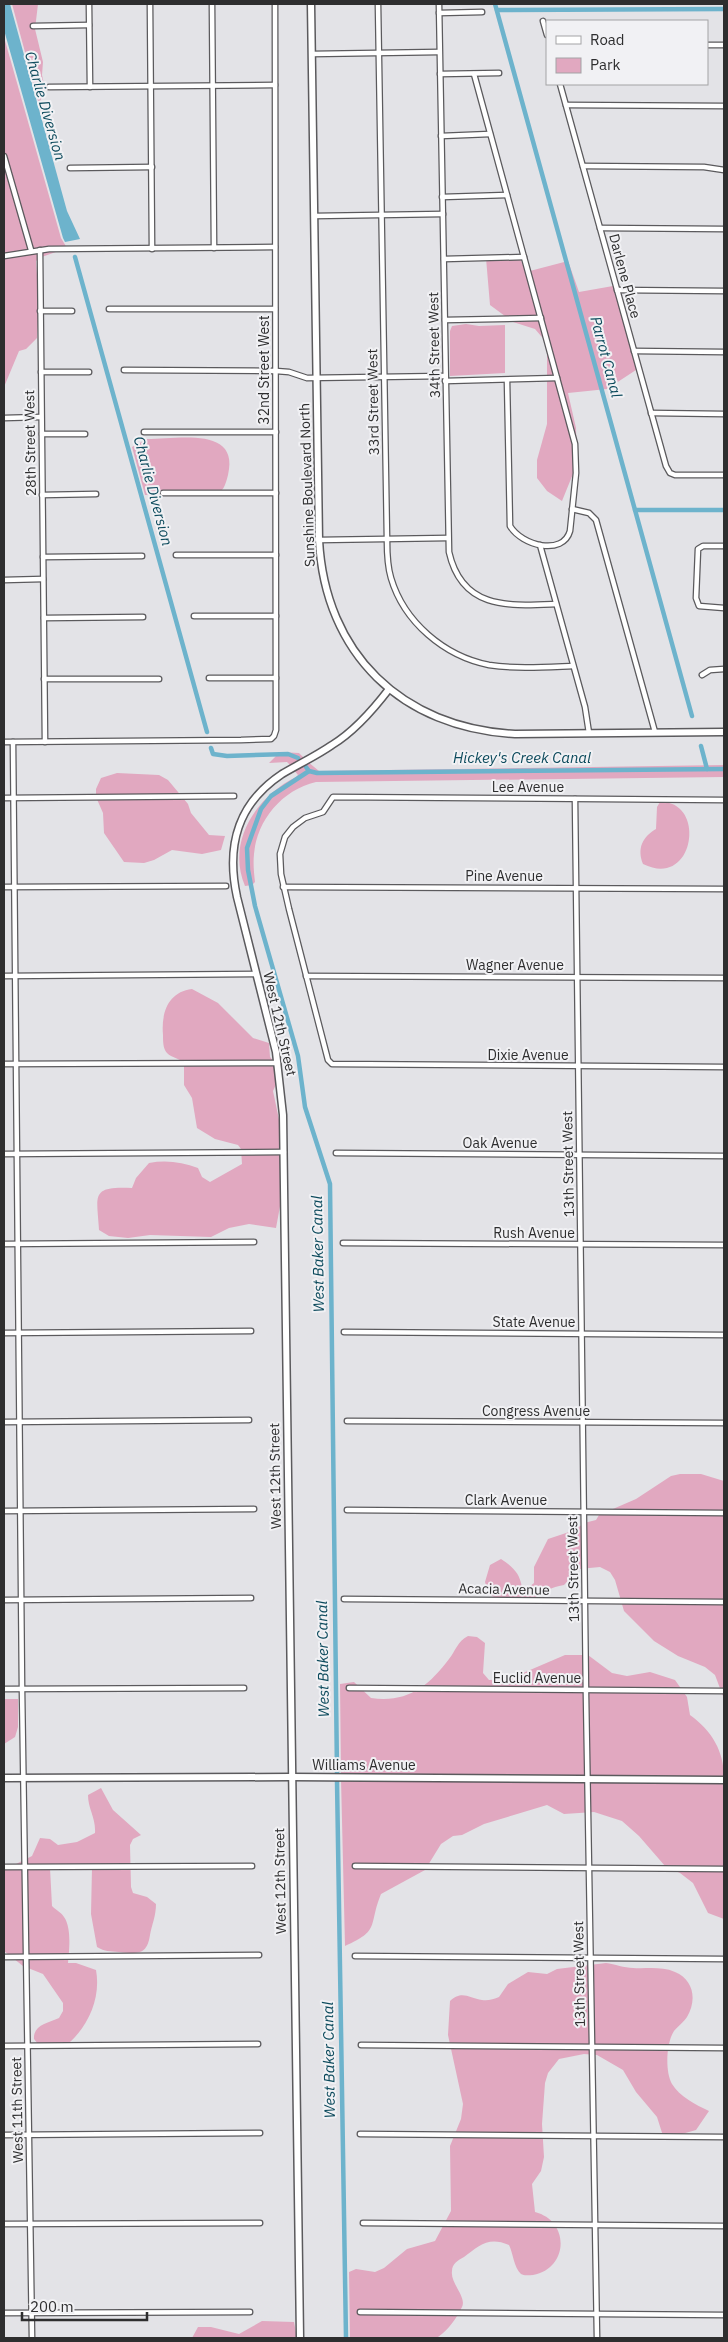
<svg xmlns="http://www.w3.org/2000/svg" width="728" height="2342" font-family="'IBM Plex Sans',sans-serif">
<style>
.green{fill:#e1a8c0}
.water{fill:#6db3cc}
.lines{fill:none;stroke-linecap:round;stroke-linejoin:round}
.canal{stroke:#6db3cc;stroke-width:4.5}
.street-casing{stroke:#5b5a5d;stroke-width:7}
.secondary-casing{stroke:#5b5a5d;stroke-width:9}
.street{stroke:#fff;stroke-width:4.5}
.secondary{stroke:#fff;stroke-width:6}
.labels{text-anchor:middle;stroke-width:4;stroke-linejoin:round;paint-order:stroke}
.street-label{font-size:14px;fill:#2e2e2f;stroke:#f1f1f4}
.water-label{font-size:15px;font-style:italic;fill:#0c4a5c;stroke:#f1f1f4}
</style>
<rect width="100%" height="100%" fill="#e3e3e7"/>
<g class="green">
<polygon points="12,4 38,4 35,29 43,62 42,75 45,89 39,104"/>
<polygon points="4,37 61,238 67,248 39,258 36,261 39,304 37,338 26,349 19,351 4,387"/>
<polygon points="518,254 526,272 568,261 579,292 613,286 639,368 607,389 568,393 576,428 577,464 562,501 547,491 537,478 537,460 547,424 547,343 535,329 513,322 490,305 486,258"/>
<polygon points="466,324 479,326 505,325 505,373 450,376 450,331 452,326"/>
<path d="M147 439C178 439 240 426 228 475 225 486 224 492 213 495H145L132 447Z"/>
<polygon points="280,752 299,753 305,759 291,766 287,762 269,763"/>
<path d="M308 762 319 771 724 765V777L316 782C282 790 257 820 254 854 253 864 254 873 255 882L252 885 245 886C226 841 257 796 296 777L298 775 294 770Z"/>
<polygon points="117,773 159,775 168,780 188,804 191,813 209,835 225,836 221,850 202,854 172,850 154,860 144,863 124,862 104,833 103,813 96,797 96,789 101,778"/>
<path d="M660 802C707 800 695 890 643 864 637 849 642 837 656 829L657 807Z"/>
<path d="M192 989 218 1003 253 1038 269 1043 270 1057 275 1063 278 1080 273 1091 281 1129V1201L276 1228 249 1224 229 1228 211 1237 150 1235 128 1238 109 1236 99 1230C97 1195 90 1186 132 1188L136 1178 149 1163C166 1160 182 1162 198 1168L202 1177 210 1182 242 1164 241 1149 238 1145 215 1139 197 1128 192 1098 184 1085V1063C179 1058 172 1058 167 1053 163 1049 163 1041 163 1035 161 1013 168 992 192 989Z"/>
<path d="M680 1474H701L724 1481V1699L715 1675 705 1667 678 1656 654 1641 624 1611 615 1580 610 1572 600 1567 579 1569 564 1585C550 1587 547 1592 535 1597 523 1602 499 1604 489 1593 487 1590 486 1585 485 1582L490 1565 501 1559C513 1567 520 1573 522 1588H528L534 1583V1567L548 1539 575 1530 584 1523 596 1520 599 1515 636 1499 671 1476Z"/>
<path d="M468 1636 477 1637 485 1643 483 1673 489 1680 509 1679 565 1655H588L612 1673 627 1676 650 1672 675 1680 687 1697 690 1715C712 1731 724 1751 724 1778L341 1775 340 1684 354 1682 371 1698C407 1703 428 1687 449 1659 456 1650 457 1642 468 1636Z"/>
<polygon points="4,1699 18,1699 18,1727 15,1737 4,1744"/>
<path d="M341 1779 724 1782V1919L708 1913 693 1883 680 1873 665 1866 639 1836 622 1821 594 1812 564 1814 547 1805 484 1824 462 1835 453 1836 441 1844 425 1870 381 1894C368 1926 381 1930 345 1946Z"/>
<path d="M101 1788 113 1810 141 1835 133 1839 130 1845 131 1887 133 1893 147 1897 156 1904C156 1916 152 1924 150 1935 147 1955 138 1954 119 1952 110 1951 105 1952 97 1947L91 1914 92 1868H50L52 1906C56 1910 61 1912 64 1917 72 1928 69 1952 68 1963H76L96 1970C101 1997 89 2025 69 2043L38 2044 34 2039C33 2025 48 2023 59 2018L63 2011V2003L43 1974 23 1966 4 1951V1870L32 1856 40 1838 50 1839 58 1845 77 1842 95 1833C96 1818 88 1809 88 1795Z"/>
<path d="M606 1963C615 1964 624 1968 633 1968 647 1969 661 1966 675 1972 694 1980 697 2000 687 2017 684 2022 678 2026 674 2031 666 2043 665 2072 672 2084 679 2096 696 2105 709 2111L696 2130 664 2139 657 2117 636 2092 623 2070 597 2055 584 2054 559 2059 548 2073 545 2083 542 2124 544 2157 541 2171 532 2184 535 2212C570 2221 569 2268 533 2275 529 2275 524 2276 521 2274 514 2268 513 2253 509 2245 488 2236 479 2246 464 2257 458 2260 452 2264 452 2271 450 2283 467 2297 462 2307 456 2319 449 2329 438 2337L350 2338 349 2272 356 2269 375 2272 384 2268 407 2249 435 2241 451 2211 450 2146 461 2119 463 2104 448 2035 450 2001C462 1990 469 1998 482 2000 488 2001 494 1999 499 1997L508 1984 528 1972 547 1974 557 1969Z"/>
<polygon points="262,2321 294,2322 297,2338 192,2338 198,2327 211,2327 239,2334"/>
</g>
<polygon class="water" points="4,4 10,4 67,211 80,239 65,242 63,238 4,30"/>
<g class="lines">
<g class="canal">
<polyline points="495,4 692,716"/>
<polyline points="497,10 724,9"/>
<polyline points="75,257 207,732"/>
<polyline points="635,510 724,510"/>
<polyline points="701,746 707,769"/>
<polyline points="211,748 213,754 227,756 288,754 298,758"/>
<polyline points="306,767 309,771 317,773 724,769"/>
<polyline points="309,771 271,796 261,809 247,848 248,870 255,906 298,1056 305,1107 330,1184 337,1773"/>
<polyline points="337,1781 346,2338"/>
</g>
<g class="street-casing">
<g id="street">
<polyline points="89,4 90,87"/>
<polyline points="150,4 152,249"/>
<polyline points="212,4 214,248"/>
<path d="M378 4 387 540C387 552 387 565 391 578 404 622 444 656 489 665 516 669 546 667 573 666"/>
<path d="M439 4 449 552C462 610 509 606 556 604"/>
<polyline points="439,13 482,12"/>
<polyline points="543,21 547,35"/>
<polyline points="33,26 89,25"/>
<polyline points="707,45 724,45"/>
<polyline points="312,54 439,52"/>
<polyline points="440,74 499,73"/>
<path d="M474 74 575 444 576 473 570 531C563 556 522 546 510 526L507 380"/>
<polyline points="560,84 666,466 670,473 675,475 724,475"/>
<polyline points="49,87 275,85"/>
<polyline points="566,105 724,106"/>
<polyline points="441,136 490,134"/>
<polyline points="4,156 31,250"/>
<polyline points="583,166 704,167 724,170"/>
<polyline points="70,168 152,167"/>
<polyline points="442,197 507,195"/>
<polyline points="314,216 443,214"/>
<polyline points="600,228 724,229"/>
<polyline points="40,250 45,742"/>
<polyline points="4,256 49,249 275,247"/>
<polyline points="444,259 524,257"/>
<polyline points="617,290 724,291"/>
<polyline points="109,309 275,309"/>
<polyline points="40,311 72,311"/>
<polyline points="445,320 541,318"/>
<polyline points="634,351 724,352"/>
<polyline points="124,370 276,371 289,372 307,378 445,376"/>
<polyline points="41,372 89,372"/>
<polyline points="445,381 557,378"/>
<polyline points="651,413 724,414"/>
<polyline points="4,418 41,417"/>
<polyline points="144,432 276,432"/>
<polyline points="42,434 85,434"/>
<polyline points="163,493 276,493"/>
<polyline points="42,495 96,494"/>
<polyline points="572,509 589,513 596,520 655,732"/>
<polyline points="319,540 448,538"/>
<polyline points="540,545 585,707 589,733"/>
<polyline points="724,546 703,546 698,549 696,598 699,606 724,608"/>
<polyline points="176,555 276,555"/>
<polyline points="43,557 142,556"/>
<polyline points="4,580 43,579"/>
<polyline points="194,616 276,616"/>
<polyline points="44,618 143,617"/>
<polyline points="702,675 710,670 724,669"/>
<polyline points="209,678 276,678"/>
<polyline points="44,679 159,679"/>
<polyline points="4,742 241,740 271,739 274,736 276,730 275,4"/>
<polyline points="13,742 22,1689 32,2338"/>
<polyline points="4,798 234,796"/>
<polyline points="575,799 586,1695 597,2338"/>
<polyline points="724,800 333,797 323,812 305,818 293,827 285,837 280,854 281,874 289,909 328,1060 332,1064 724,1067"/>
<polyline points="4,887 226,886"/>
<polyline points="283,887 724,889"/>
<polyline points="4,976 256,974"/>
<polyline points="306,976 724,978"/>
<polyline points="4,1064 278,1063"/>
<polyline points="336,1153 724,1156"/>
<polyline points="4,1154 284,1152"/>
<polyline points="343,1243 724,1245"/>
<polyline points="4,1244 254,1242"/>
<polyline points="344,1332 724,1335"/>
<polyline points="4,1333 251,1331"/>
<polyline points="347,1421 724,1423"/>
<polyline points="4,1422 249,1420"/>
<polyline points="347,1510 724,1513"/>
<polyline points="4,1511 254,1509"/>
<polyline points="344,1599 724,1602"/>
<polyline points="4,1600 251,1598"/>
<polyline points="349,1688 724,1691"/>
<polyline points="4,1689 244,1688"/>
<polyline points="355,1866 724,1869"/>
<polyline points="4,1867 252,1866"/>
<polyline points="355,1956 724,1959"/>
<polyline points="4,1957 259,1955"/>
<polyline points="361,2045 724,2048"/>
<polyline points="4,2046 258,2044"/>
<polyline points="360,2134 724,2137"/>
<polyline points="4,2135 260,2133"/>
<polyline points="363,2223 724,2226"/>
<polyline points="4,2224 260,2223"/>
<polyline points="360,2312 724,2315"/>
<polyline points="4,2313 250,2312"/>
</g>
</g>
<g class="secondary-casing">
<g id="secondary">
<path d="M311 4 319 540C325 654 402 728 515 734L724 732"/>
<polyline points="4,1778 291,1777 724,1780"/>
<path d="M300 2338 283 1115 276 1052 237 897C226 846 237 804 282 774 299 764 316 756 332 745 355 731 373 710 389 689"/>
</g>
</g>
<use href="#street" class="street"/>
<use href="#secondary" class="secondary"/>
</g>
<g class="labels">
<g class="street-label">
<text transform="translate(625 276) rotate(75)" y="5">Darlene Place</text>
<text transform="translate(434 345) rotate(-91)" y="5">34th Street West</text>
<text transform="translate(264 370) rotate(-90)" y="5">32nd Street West</text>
<text transform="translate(373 402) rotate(-91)" y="5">33rd Street West</text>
<text transform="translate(30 443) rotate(-91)" y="5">28th Street West</text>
<text transform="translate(307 485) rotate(-92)" y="5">Sunshine Boulevard North</text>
<text x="528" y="792">Lee Avenue</text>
<text x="504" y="881">Pine Avenue</text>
<text x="515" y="970">Wagner Avenue</text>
<text transform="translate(280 1024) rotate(77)" y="5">West 12th Street</text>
<text x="528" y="1060">Dixie Avenue</text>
<text x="500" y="1148">Oak Avenue</text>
<text transform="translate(568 1164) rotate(-91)" y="5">13th Street West</text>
<text x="534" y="1238">Rush Avenue</text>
<text x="534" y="1327">State Avenue</text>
<text x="536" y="1416">Congress Avenue</text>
<text transform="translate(275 1476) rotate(-91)" y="5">West 12th Street</text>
<text x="506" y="1505">Clark Avenue</text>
<text transform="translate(573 1569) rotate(-91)" y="5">13th Street West</text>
<text transform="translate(504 1589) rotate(1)" y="5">Acacia Avenue</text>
<text x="537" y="1683">Euclid Avenue</text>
<text x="364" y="1770">Williams Avenue</text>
<text transform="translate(280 1881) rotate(-91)" y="5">West 12th Street</text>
<text transform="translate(579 1974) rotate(-91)" y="5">13th Street West</text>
<text transform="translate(17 2110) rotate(-91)" y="5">West 11th Street</text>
</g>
<g class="water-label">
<text transform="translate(45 106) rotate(74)" y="5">Charlie Diversion</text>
<text transform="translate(606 357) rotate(75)" y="5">Parrot Canal</text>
<text transform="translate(153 491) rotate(75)" y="5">Charlie Diversion</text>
<text x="522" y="763">Hickey's Creek Canal</text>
<text transform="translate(318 1254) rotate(-91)" y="5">West Baker Canal</text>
<text transform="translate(323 1659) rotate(-91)" y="5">West Baker Canal</text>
<text transform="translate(329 2060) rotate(-91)" y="5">West Baker Canal</text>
</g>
</g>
<rect width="728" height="2342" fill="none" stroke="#2e2e2f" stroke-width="10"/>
<rect x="546" y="20" width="162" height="65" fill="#f1f1f4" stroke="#a3a3a5"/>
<rect x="556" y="36" width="25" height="8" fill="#ffffff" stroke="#a3a3a5"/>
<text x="590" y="45" font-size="15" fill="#2e2e2f">Road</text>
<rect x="556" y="58" width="25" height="15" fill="#e1a8c0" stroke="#a3a3a5"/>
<text x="590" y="70" font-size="15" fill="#2e2e2f">Park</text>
<path d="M22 2312v8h125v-8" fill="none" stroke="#2e2e2f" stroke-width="2.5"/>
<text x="30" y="2312" font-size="15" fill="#2e2e2f" stroke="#f1f1f4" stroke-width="4" paint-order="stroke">200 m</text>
</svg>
